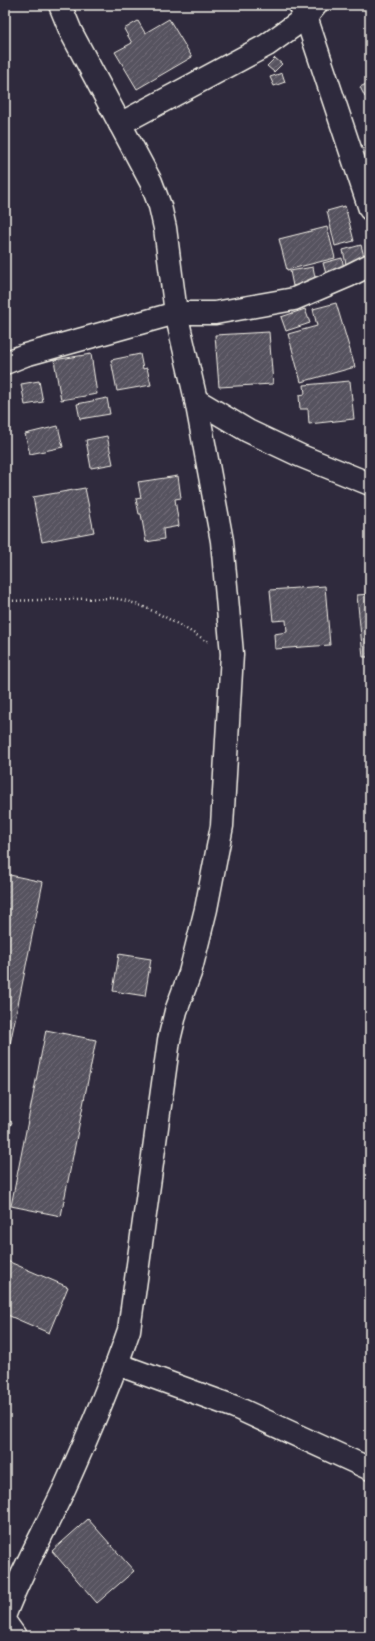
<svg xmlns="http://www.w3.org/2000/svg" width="375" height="1641" font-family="Delius,sans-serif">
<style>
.building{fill:url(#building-hatch);stroke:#f4f1e8}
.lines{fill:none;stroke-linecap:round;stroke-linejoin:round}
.minor-casing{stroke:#f4f1e8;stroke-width:25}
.path{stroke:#f4f1e8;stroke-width:2.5;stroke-dasharray:1 3;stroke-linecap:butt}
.minor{stroke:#2f2a3d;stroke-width:22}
</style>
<defs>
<pattern id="building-hatch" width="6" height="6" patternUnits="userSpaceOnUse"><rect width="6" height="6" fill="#56525f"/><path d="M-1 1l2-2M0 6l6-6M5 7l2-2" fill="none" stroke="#6f6b76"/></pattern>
</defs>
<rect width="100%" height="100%" fill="#2f2a3d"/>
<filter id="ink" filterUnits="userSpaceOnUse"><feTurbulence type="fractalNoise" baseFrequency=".025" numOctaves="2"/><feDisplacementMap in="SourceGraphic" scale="8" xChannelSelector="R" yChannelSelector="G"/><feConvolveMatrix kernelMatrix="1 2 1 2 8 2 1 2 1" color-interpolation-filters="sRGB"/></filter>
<g filter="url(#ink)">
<g class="building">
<polygon points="169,19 192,57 137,89 115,52 132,43 124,29 138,21 145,33"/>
<polygon points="275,58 282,64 274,72 267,66"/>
<polygon points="282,73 285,82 274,86 270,77"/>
<polygon points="370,82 370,94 365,97 360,87"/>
<polygon points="345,206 354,241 335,246 327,211"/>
<polygon points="327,227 335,258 287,270 279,239"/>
<polygon points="361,245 366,264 347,269 343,250"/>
<polygon points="342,258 344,269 326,274 323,263"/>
<polygon points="313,267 316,282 293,286 290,271"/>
<polygon points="336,303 355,367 301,382 288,334 317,326 313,309"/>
<polygon points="305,309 310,323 286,331 281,317"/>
<polygon points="269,332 273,384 219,387 215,335"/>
<polygon points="91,354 97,394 61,400 54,360"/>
<polygon points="140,354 143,369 147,368 151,385 117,391 111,360"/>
<polygon points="39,381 43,402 25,405 21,384"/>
<polygon points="350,381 354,419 309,424 308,409 300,409 299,395 305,394 304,385"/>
<polygon points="107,398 110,414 80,419 77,404"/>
<polygon points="58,426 63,447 30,454 25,434"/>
<polygon points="107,436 113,464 91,468 86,440"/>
<polygon points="178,476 181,498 175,499 179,526 163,529 164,539 146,542 141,514 139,514 136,499 141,498 138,482"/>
<polygon points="85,488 94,532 42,542 33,497"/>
<polygon points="325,586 330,645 275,649 274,634 287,632 286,620 273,621 270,590"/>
<polygon points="370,594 370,657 363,657 357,595"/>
<polygon points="5,874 43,882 7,1059 5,1058"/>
<polygon points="119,954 151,959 145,996 113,991"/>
<polygon points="46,1030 96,1040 61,1216 11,1206"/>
<polygon points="5,1119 12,1122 5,1137"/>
<polygon points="5,1260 68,1287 49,1333 5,1314"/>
<polygon points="88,1519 134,1571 97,1603 52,1551"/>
</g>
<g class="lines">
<g class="minor-casing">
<g id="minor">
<polyline points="300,5 306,17 370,209"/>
<polyline points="120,124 267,45 306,17 316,5"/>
<polyline points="5,363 25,355 176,313 215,313 294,299 348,276 370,265"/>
<polyline points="196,400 248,431 301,456 370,484"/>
<polyline points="117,1364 235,1407 370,1469"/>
<path d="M5 1614C22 1570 45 1530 65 1487 88 1436 111 1383 129 1330L169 1040 176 1011 190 973 206 909 222 826 232 654 222 541 196 400 176 313 165 228 160 206 151 182 71 32 60 5"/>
<polyline points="5,1622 15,1636"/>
</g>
</g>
<path class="path" d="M5 601 112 598C147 603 178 625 209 642"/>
<use href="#minor" class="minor"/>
</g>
</g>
<rect width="375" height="1641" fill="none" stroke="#2f2a3d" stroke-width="20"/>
<rect x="10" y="10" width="355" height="1621" fill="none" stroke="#f4f1e8" stroke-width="1.5" filter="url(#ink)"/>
</svg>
